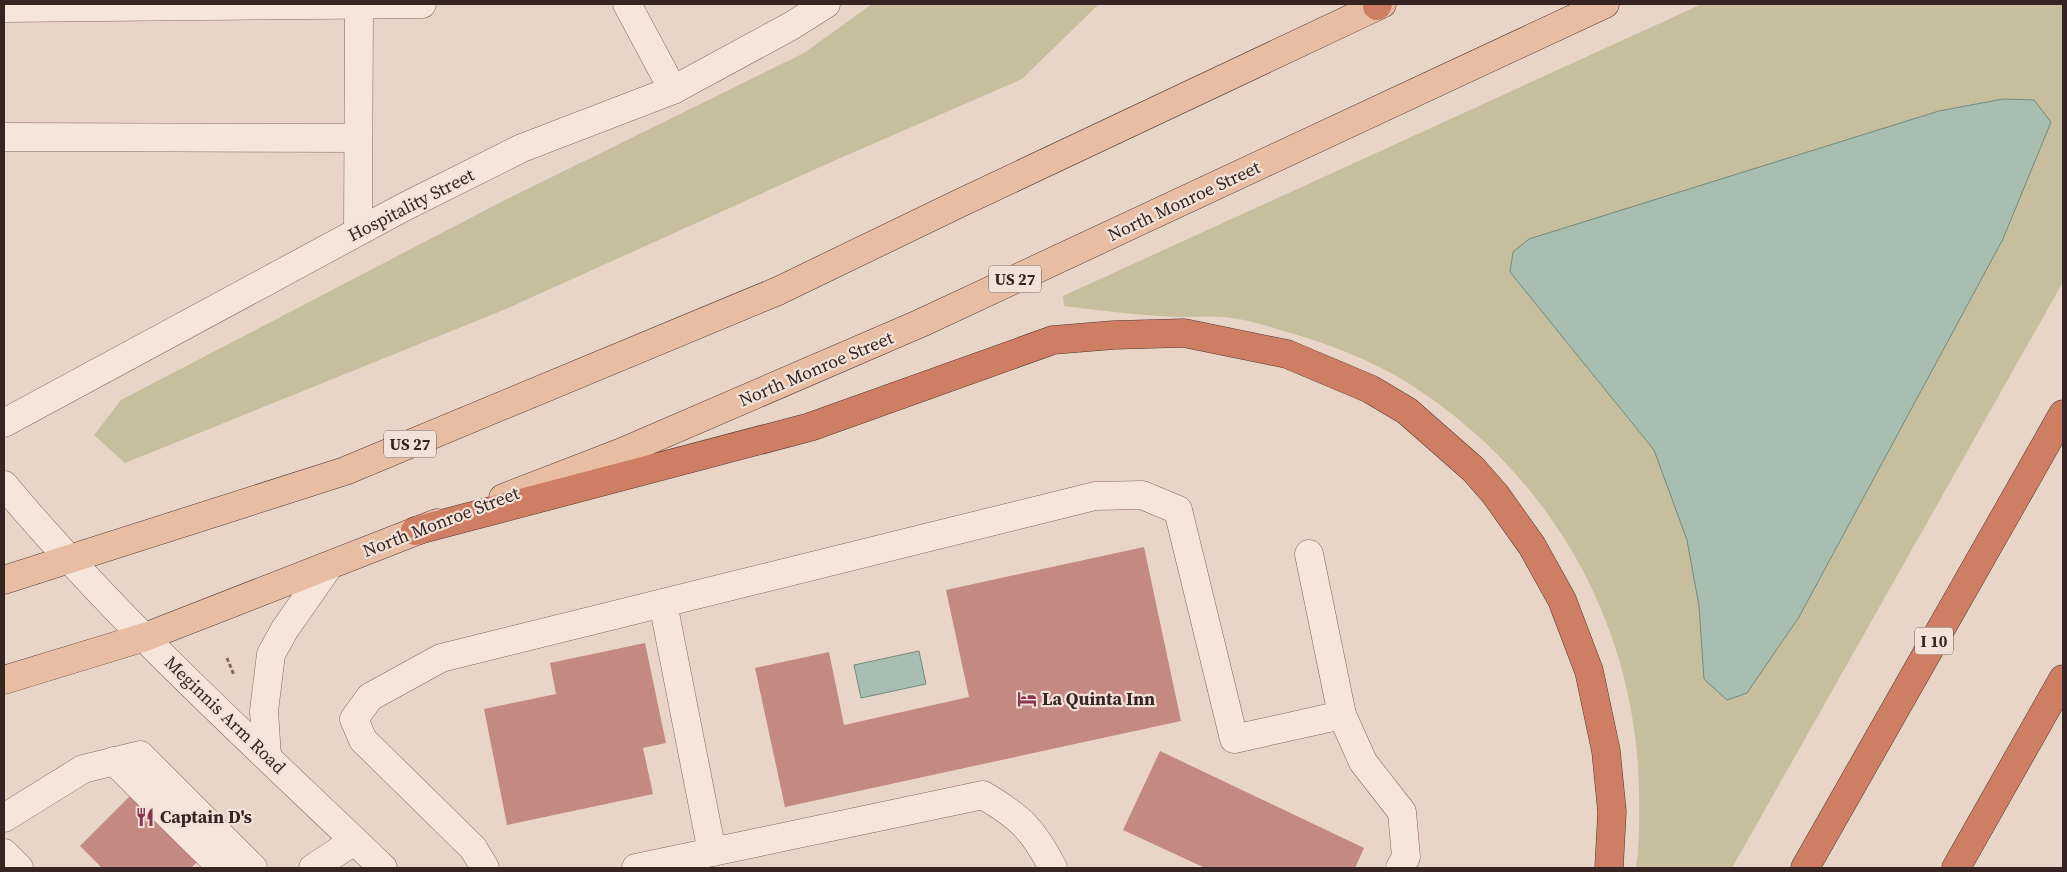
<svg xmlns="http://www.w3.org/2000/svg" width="2067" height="872" font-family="'Source Serif 4',serif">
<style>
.green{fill:#c6be9d;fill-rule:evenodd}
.water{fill:#a8beb1;stroke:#708b7c}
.building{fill:#c38982}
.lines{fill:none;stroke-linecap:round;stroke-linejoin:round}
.minor-casing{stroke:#83675f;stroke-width:29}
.major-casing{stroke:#513732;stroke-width:29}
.highway-casing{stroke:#513732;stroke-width:29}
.path{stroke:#83675f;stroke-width:3;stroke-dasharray:4 2.5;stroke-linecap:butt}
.minor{stroke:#f5e5da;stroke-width:28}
.major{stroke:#e7bea4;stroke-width:28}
.highway{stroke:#ce7f63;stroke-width:28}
.labels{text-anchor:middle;stroke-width:4.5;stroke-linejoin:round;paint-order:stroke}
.shield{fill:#f1e1d6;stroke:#6d5d57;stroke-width:1}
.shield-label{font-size:16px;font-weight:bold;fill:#352421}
.street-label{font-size:18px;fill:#352421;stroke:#f1e1d6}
.poi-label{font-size:18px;font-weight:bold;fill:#352421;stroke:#f1e1d6;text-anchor:start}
</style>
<rect width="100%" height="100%" fill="#e9d5c7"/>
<g class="green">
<polygon points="872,4 1099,4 1022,79 829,163 506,309 125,463 94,435 121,400 503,201 804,53"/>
<path d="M1702 4H2063V282L1732 868H1636C1640 842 1639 816 1639 790 1636 621 1548 470 1405 381 1371 360 1323 342 1284 331 1265 325 1241 318 1221 317 1201 316 1181 318 1161 316 1128 314 1096 310 1064 306L1063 296ZM2051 122 2003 239 1799 617 1747 693 1699 606 1687 540 1654 450 1510 272 1513 252Z"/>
</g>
<g class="water">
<polygon points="2003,99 2034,100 2051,122 2003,239 1799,617 1747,693 1727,700 1704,679 1699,606 1687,540 1654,450 1510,272 1513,252 1529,239 1939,111"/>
<polygon points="919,651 926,684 861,698 854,665"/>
</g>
<g class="building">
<polygon points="1144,547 1181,721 785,807 755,668 829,652 844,725 969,697 946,590"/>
<polygon points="645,643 666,743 643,748 653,794 507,825 484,709 556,694 550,663"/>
<polygon points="1160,751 1364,848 1355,868 1205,868 1123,830"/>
<polygon points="133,793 199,860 191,868 102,868 80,846"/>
</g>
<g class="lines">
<g class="minor-casing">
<g id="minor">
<polyline points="627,4 673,90"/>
<polyline points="4,8 422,4"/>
<polyline points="4,137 358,138"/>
<polyline points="358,231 359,4"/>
<polyline points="4,423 404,207 522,148 673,90 791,26 826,4"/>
<path d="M4 485C119 622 254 744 383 868"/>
<polyline points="1309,554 1342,715 1363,762 1402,812 1406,857 1400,868"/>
<polyline points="663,603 712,852"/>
<polyline points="267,757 264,711 271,654 285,629 329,566"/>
<polyline points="114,761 212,858 219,868"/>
<polyline points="4,818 83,769 140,755 253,868"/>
<polyline points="4,853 19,868"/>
<polyline points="313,868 354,841"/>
<polyline points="485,868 473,848 363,740 354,719 370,697 441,658 1095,496 1142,495 1178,510 1234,739 1342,715"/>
<path d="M636 868 983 795C1020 817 1033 829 1053 868"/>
</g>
</g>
<g class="major-casing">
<g id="major">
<polyline points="503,498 622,452 921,323 1605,4"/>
<polyline points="4,580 345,471 778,291 958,204 1382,4"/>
<polyline points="4,680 145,637 437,523"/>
</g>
</g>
<g class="highway-casing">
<g id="highway">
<polyline points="1377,6 1378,4"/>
<polyline points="415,531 810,427 1053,340 1114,335 1184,333 1287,354 1370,389 1407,411 1473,469 1495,494 1532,546 1562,600 1589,671 1606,751 1612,812 1609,868"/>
<polyline points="1805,868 2063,414"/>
<polyline points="1956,868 2063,679"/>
</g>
</g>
<polyline class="path" points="227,658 234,675"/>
<use href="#minor" class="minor"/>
<use href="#major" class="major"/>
<use href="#highway" class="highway"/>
</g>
<defs>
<g id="hotel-bare" transform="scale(1.5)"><path d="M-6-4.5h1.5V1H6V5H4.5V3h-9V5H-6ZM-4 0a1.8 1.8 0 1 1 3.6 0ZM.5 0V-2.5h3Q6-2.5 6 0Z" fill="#8b3650" stroke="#f1e1d6" stroke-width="2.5" paint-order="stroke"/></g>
<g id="restaurant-bare" transform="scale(1.5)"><path d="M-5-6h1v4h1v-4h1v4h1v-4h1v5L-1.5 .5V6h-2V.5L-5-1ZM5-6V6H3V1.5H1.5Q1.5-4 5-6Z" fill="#8b3650" stroke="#f1e1d6" stroke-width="2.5" paint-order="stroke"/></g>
</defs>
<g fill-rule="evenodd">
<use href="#hotel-bare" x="1027" y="699"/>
<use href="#restaurant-bare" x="145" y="817"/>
</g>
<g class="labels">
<g class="shield">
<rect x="989" y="265.5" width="52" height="27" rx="4"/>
<rect x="384" y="430.5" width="52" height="27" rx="4"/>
<rect x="1915" y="627.5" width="38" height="27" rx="4"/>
</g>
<g class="shield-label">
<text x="1015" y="285">US 27</text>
<text x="410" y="450">US 27</text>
<text x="1934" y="647">I 10</text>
</g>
<g class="street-label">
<text transform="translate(1184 201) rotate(-25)" y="6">North Monroe Street</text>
<text transform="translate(411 205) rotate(-27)" y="6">Hospitality Street</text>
<text transform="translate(816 369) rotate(-23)" y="6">North Monroe Street</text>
<text transform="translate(441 522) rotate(-21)" y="6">North Monroe Street</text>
<text transform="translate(225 715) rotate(44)" y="6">Meginnis Arm Road</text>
</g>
<g class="poi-label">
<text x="1042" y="705">La Quinta Inn</text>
<text x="160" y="823">Captain D's</text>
</g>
</g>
<rect width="2067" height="872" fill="none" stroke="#352421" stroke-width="10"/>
</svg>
